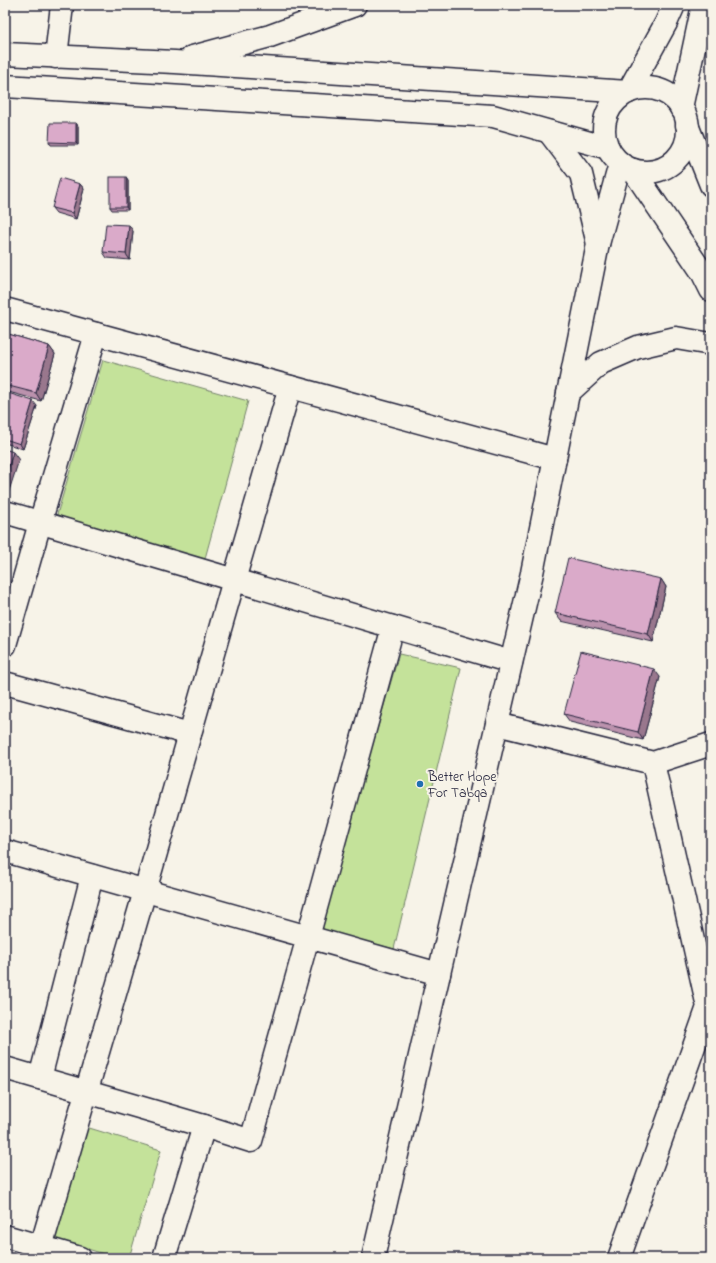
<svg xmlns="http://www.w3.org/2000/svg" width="716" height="1263" font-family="'Indie Flower',sans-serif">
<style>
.green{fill:#c4e29a;stroke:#73826a}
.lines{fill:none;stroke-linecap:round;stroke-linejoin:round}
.street-casing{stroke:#22223b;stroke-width:25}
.secondary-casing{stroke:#22223b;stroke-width:25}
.street{stroke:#f7f3e8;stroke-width:22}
.secondary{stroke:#f7f3e8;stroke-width:22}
.wall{fill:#bb92ad;stroke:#22223b}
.shaded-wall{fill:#99778d;stroke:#22223b}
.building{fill:#daaac9;stroke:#22223b}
.poi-dot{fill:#1f6fb2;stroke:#f7f3e8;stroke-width:1.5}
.labels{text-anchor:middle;stroke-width:4;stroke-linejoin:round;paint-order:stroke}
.poi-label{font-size:14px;fill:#22223b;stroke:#f7f3e8;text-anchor:start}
</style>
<rect width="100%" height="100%" fill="#f7f3e8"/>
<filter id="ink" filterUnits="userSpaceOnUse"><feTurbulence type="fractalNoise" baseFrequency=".025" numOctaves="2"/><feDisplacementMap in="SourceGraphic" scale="8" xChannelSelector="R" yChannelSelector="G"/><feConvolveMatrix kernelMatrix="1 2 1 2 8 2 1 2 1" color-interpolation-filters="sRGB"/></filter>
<g filter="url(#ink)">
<g class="green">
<polygon points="103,360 248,401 204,562 56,518"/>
<polygon points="399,654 461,668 394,949 319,929"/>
<polygon points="86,1127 161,1150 129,1258 117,1258 52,1238"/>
</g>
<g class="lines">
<g class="street-casing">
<g id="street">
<polyline points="56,57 62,5"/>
<polyline points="5,309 555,459"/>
<polyline points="5,512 511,662"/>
<polyline points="5,645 40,523 96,334"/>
<polyline points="5,683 190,734"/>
<polyline points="497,724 653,763 711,744"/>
<polyline points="5,851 439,974"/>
<polyline points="5,1068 204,1126 164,1258"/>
<polyline points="40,1078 92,876"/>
<polyline points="204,1126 251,1141 308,937 393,627"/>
<polyline points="5,1236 80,1258"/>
<polyline points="41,1247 145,891 234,580 290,387"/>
<polyline points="373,1258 532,573 598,244 620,164"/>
<polyline points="619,1258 708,1007 653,763"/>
</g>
</g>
<g class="secondary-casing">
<g id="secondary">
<polyline points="5,54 175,62 628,92 666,23 674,5"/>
<polyline points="192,57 270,36 355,5"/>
<polyline points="5,86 493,116 608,148"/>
<circle cx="646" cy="130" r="42"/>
<polyline points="681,108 703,5"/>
<polyline points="687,125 711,185"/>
<polyline points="549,132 581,174 598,244"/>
<polyline points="633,170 702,272 711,290"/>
<polyline points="568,393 601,363 638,347 676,338 711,344"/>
</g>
</g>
<use href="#street" class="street"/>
<use href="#secondary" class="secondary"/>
</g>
<g class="wall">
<polygon points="76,123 78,126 78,145 51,145 49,142"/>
<polygon points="126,177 128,180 128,210 112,210 110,207"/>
<polygon points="80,184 84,189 76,219 56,213 52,208"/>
<polygon points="133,231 130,260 107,258 103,252"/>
<polygon points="5,333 49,346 55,354 41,401 5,391"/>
<polygon points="5,392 37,406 23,449 5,443"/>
<polygon points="661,579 666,587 653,642 561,621 555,613"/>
<polygon points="660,677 643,740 570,722 564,714"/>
</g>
<g class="shaded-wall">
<polygon points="76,123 78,126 78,145 76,143"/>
<polygon points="126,177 128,180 128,210 126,207"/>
<polygon points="80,184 84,189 76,219 72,213"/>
<polygon points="129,225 133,231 130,260 126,254"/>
<polygon points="49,346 55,354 41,401 36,393"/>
<polygon points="33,401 37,406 23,449 20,444"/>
<polygon points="13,452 19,460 6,500 5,498 5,479"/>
<polygon points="661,579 666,587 653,642 648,634"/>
<polygon points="654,669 660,677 643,740 638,732"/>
</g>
<g class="building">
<polygon points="50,123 76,123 76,143 49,142"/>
<rect x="110" y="177" width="16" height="30"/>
<polygon points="60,178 80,184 72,213 52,208"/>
<polygon points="106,224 129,225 126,254 103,252"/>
<polygon points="5,333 49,346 36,393 5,385"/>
<polygon points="5,392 33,401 20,444 5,439"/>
<polygon points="5,449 13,452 5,479"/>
<polygon points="568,558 661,579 648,634 555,613"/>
<polygon points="581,651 654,669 638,732 564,714"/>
</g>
</g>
<circle class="poi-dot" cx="420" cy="784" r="4"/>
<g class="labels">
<g class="poi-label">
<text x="428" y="781">Better Hope<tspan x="428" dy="16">For Tabqa</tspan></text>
</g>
</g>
<rect width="716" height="1263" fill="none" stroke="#f7f3e8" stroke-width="20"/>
<rect x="10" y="10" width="696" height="1243" fill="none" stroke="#22223b" stroke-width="1.5" filter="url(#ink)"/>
</svg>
